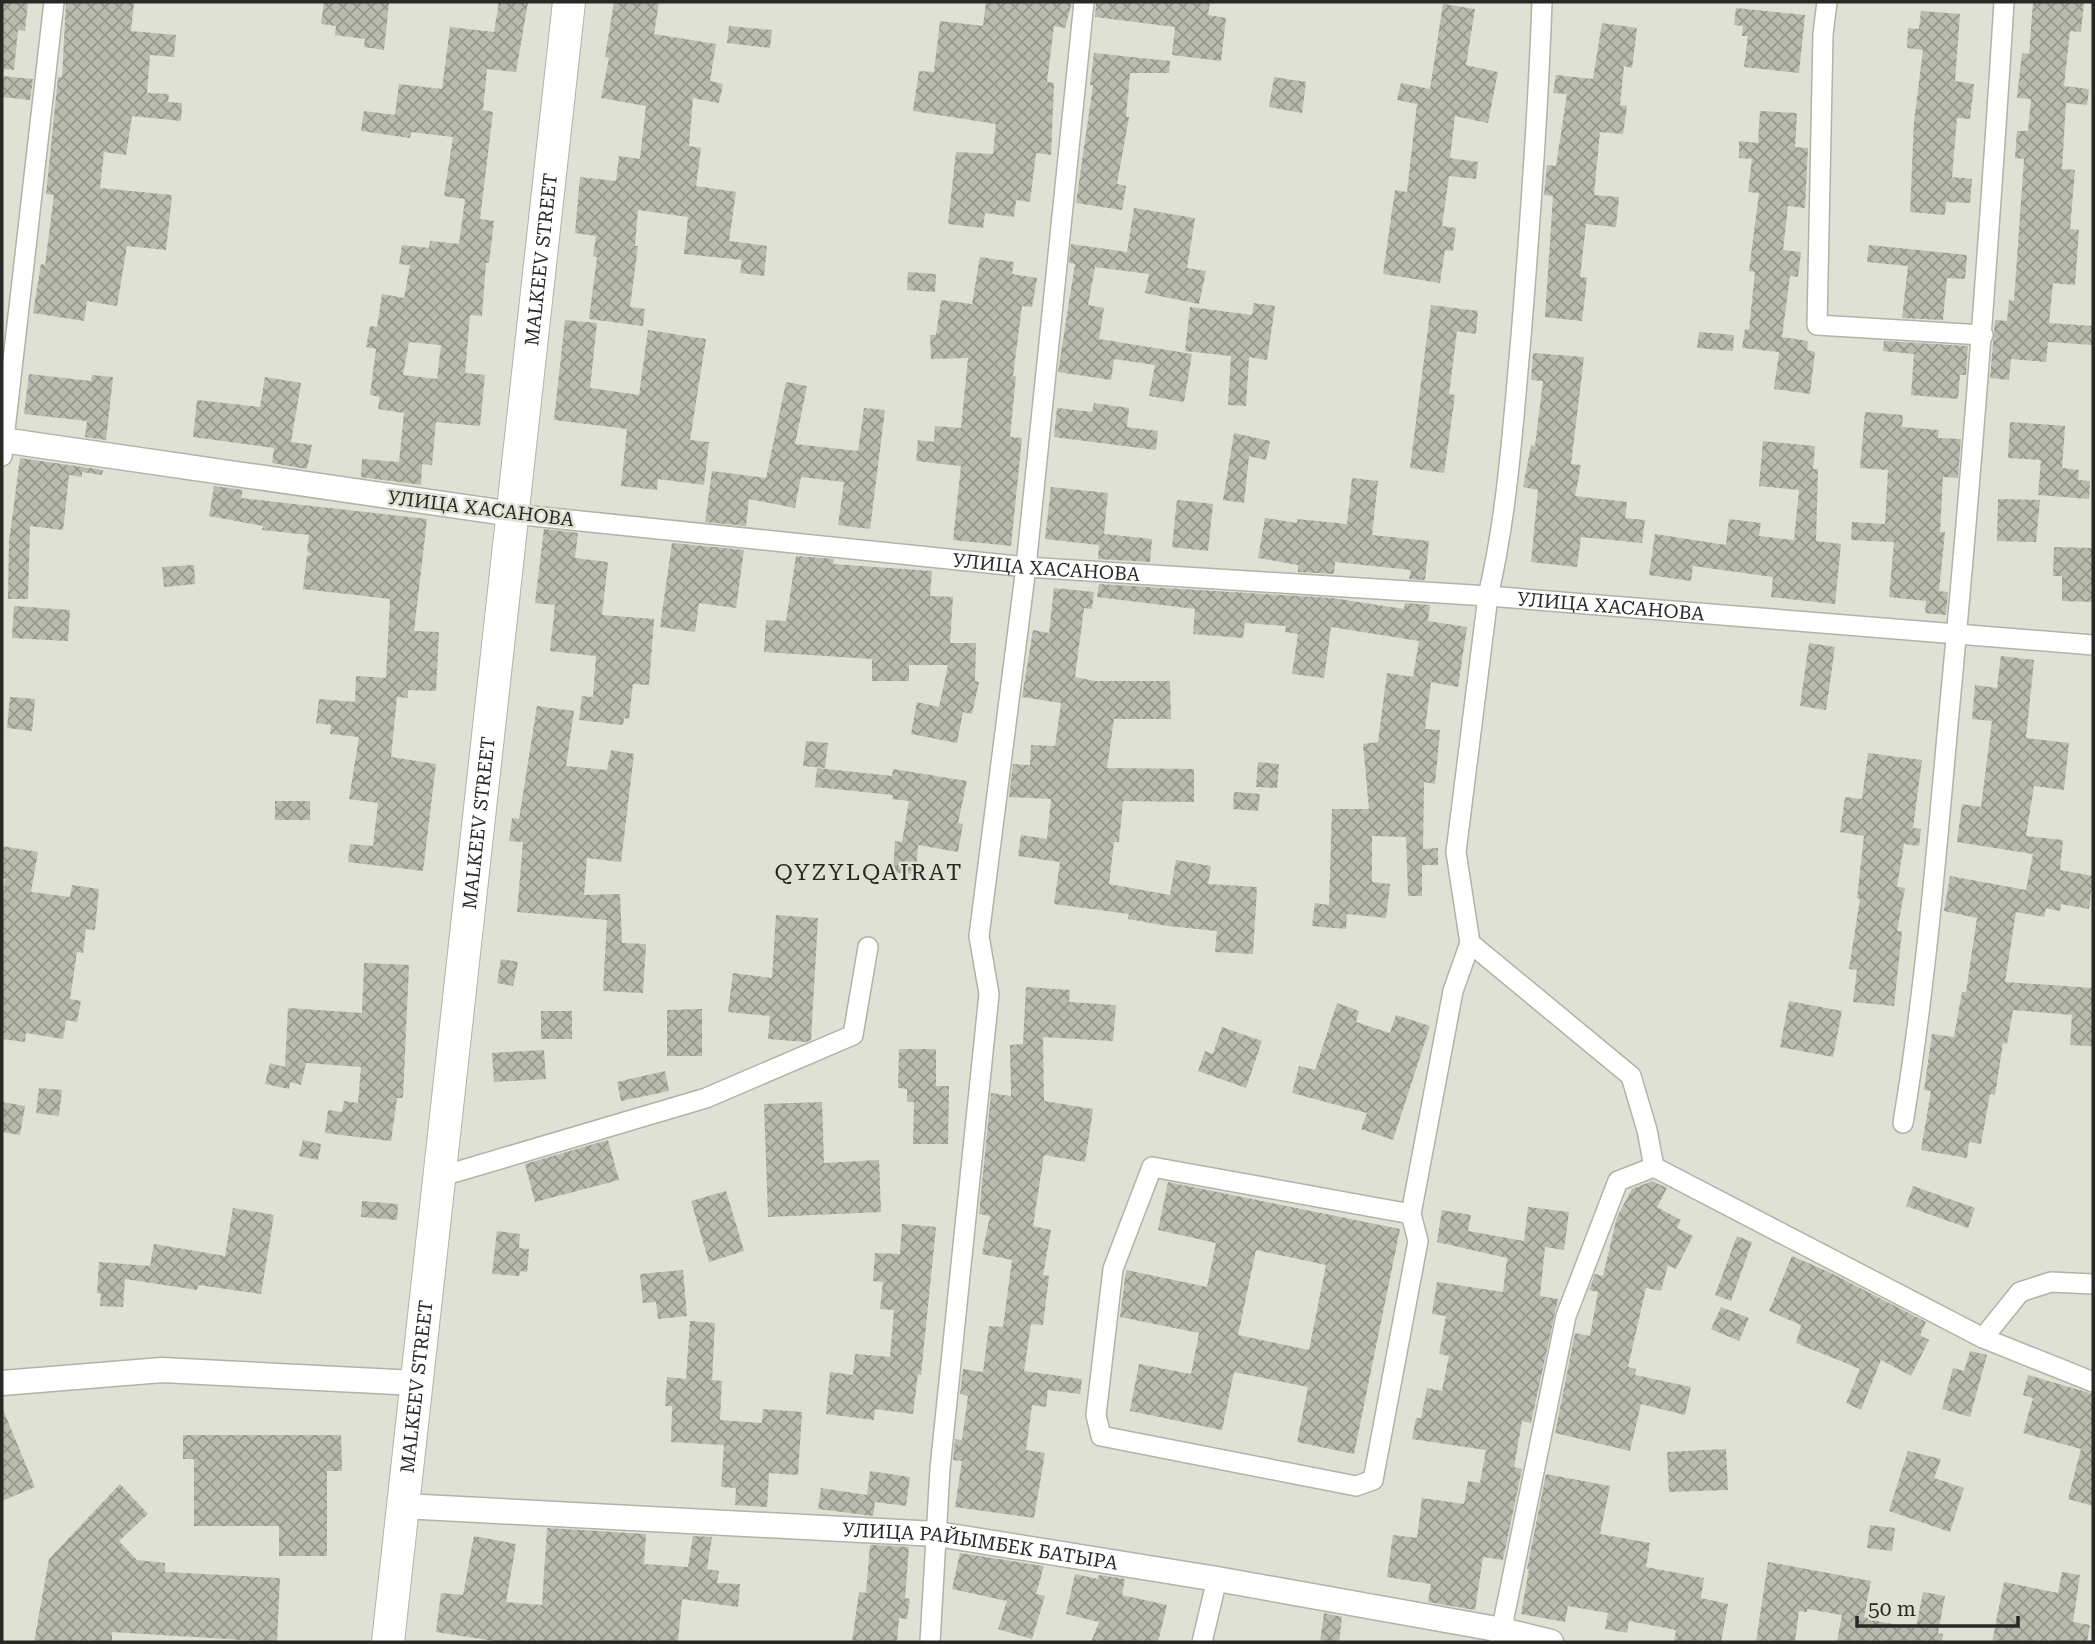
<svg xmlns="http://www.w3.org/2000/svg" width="2095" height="1644" font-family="'Roboto Serif',serif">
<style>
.building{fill:url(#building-cross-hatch);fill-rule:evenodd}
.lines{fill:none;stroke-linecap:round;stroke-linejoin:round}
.minor-casing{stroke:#b0b3a6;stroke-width:22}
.tertiary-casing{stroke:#b0b3a6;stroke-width:27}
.primary-casing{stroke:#b0b3a6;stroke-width:34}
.minor{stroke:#fff;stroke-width:19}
.tertiary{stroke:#fff;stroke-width:24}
.primary{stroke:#fff;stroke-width:32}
.labels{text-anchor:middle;stroke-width:5;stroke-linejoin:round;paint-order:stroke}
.street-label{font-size:19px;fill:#282924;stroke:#dee1d3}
.quarter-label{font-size:23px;letter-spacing:2px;fill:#282924;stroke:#dee1d3}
</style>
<defs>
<pattern id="building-cross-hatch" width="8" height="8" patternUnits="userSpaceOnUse" patternTransform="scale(1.75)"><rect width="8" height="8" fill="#b8bbad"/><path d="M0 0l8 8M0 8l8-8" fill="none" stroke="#96988d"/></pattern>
</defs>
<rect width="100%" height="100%" fill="#dee1d3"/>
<g class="building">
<polygon points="2,2 28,2 25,31 18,30 14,70 2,69"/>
<polygon points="66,2 134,3 131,31 176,35 174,57 150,55 147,93 169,94 168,102 182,103 181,121 132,116 126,155 104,152 100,188 172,195 166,250 127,246 117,306 87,301 84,321 33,313 41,264 45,265 54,195 46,194 58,77 62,77"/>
<polygon points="324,2 389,2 384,50 364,47 365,39 335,35 336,26 321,24"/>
<path d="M499 2H528L516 72 487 69 483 110 493 112 480 219 494 221 489 263H486L482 316 470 315 465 373 485 375 480 426 436 422 432 465 422 464 421 485 361 477 362 459 399 462 404 413 378 409 380 397 370 395 376 349 366 347 370 326 377 327 382 294 404 298 410 265 399 264 402 245 429 248 430 241 459 244 465 199 444 196 453 137 411 132 410 138 361 131 364 111 395 115 399 84 442 89 450 27 494 32ZM409 342 441 345 437 379 403 375Z"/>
<polygon points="614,2 659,2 654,34 716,44 710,81 723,84 719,103 693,98 689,146 701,148 696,186 736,192 729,241 767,246 764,276 740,273 742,260 684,254 688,217 638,210 635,246 638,246 630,307 645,309 643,326 589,319 597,257 593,256 596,236 575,233 580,177 616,181 619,156 640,159 646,106 601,98 609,58 605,57"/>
<polygon points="986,2 1072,2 1065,28 1054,26 1047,82 1054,83 1051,155 1036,153 1030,202 1016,200 1014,217 985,213 983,228 948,224 956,152 993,154 996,124 913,111 919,71 934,72 940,21 983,26"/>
<polygon points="1096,2 1210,2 1208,15 1226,18 1221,61 1172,55 1175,27 1095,17"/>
<polygon points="2033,2 2084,2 2081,32 2070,31 2064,86 2089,89 2087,105 2066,103 2062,169 2075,170 2070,229 2079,230 2075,285 2053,283 2049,323 2093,326 2093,345 2048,342 2046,362 2011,359 2009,380 1990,378 1995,320 2007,321 2009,300 2014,301 2024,159 2015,158 2017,131 2028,131 2031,99 2017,98 2022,53 2029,54"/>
<polygon points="1443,4 1475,9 1466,65 1498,72 1488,123 1455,116 1450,158 1478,162 1476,179 1449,176 1442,226 1456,228 1453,251 1445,250 1440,283 1383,274 1395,190 1407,192 1417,104 1397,100 1401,83 1430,89"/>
<polygon points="1736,8 1805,15 1799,73 1744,67 1748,36 1742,36 1743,26 1734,25"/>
<polygon points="1921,11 1960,14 1955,81 1974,84 1970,119 1957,118 1952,177 1972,179 1970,203 1946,202 1945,215 1910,212 1914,122 1923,50 1907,48 1908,28 1919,29"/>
<polygon points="1602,23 1637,28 1632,68 1624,66 1620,105 1627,106 1623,134 1600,132 1594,195 1619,197 1616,227 1586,224 1580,277 1587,278 1582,321 1545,317 1553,196 1544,195 1547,165 1556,166 1567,94 1553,93 1556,75 1593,79"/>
<polygon points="729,26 772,30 770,48 727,43"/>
<polygon points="1094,53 1170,61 1169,73 1130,73 1126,117 1129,117 1117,184 1126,186 1122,210 1076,203 1093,85 1090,85"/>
<polygon points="2,76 33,79 30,100 2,97"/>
<polygon points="1274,77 1306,82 1302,113 1269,107"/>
<polygon points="1760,111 1797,113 1795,147 1808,148 1805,208 1788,206 1783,250 1801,252 1798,277 1790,276 1782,337 1808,341 1807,350 1815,352 1810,394 1774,389 1779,352 1742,348 1745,329 1749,330 1755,272 1749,271 1759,193 1748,192 1752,159 1739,158 1739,141 1758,143"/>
<polygon points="1134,208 1195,218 1187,268 1206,271 1199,304 1145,293 1149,274 1095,267 1088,305 1104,308 1099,339 1192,354 1184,402 1149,396 1155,365 1114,359 1111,380 1058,372 1075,264 1069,263 1071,244 1127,252"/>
<polygon points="1869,245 1967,255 1965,279 1947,278 1943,320 1902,318 1908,266 1867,262"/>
<polygon points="980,257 1014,262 1012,274 1037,278 1032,307 1022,306 1013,376 1016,376 1010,437 1022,438 1011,546 953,540 961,466 916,461 918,440 934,442 935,426 961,428 968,358 931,359 930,335 936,335 941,300 972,304"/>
<polygon points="908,272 936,274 935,292 907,290"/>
<polygon points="1254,303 1275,306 1267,360 1249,357 1246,406 1228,405 1231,356 1185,351 1190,307 1252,315"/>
<polygon points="1431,305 1478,311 1476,334 1457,331 1449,394 1455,395 1444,473 1410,468"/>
<polygon points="565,320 597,323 590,388 639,395 648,330 706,339 690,440 709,442 704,485 658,479 657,490 621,486 627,429 554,420"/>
<polygon points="1699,332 1734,335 1733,351 1697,348"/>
<polygon points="1884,341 1968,346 1966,375 1960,375 1958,399 1911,395 1914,354 1883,351"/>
<polygon points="1533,353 1584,357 1571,464 1581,465 1575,496 1627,502 1625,518 1645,520 1642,543 1581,537 1577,567 1531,562 1538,490 1523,487 1531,445 1535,446 1543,381 1531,380"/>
<polygon points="29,374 91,381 92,375 113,377 106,440 85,437 87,421 24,414"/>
<polygon points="265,377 301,383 291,442 312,445 307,469 272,463 274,448 193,437 197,400 260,407"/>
<polygon points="786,382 807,386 795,444 858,451 864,408 885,410 870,529 838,525 844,482 801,477 795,508 749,499 746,526 705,522 712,471 766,478"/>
<polygon points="1094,403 1129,408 1127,427 1158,431 1156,450 1054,437 1057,408 1092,412"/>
<polygon points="1865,412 1903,415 1902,427 1939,430 1938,438 1961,439 1958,478 1943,477 1940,532 1945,532 1939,591 1948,592 1946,615 1925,613 1926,601 1889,597 1894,542 1851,540 1852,522 1885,524 1888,470 1860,468"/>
<polygon points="2010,422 2065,426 2062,468 2079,470 2078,480 2090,481 2089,499 2038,495 2041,460 2008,458"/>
<polygon points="1234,433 1270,441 1266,460 1249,456 1244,503 1223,500"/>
<polygon points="1763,441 1815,446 1813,469 1818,469 1816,541 1841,544 1835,604 1771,597 1773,577 1693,566 1691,581 1649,575 1655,534 1726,545 1729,519 1761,523 1759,536 1794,540 1799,490 1759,486"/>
<polygon points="20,458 103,470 102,475 82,472 82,477 69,475 63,530 30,526 28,599 8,599 9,542"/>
<polygon points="1352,478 1378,481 1372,535 1429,541 1425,580 1409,579 1411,570 1335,562 1334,574 1298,572 1298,565 1258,558 1265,518 1297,523 1297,519 1347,524"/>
<polygon points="214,486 243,490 241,498 427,519 414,631 439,632 436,691 408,690 408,698 397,697 391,757 436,764 423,871 348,862 350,844 373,846 378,803 349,799 359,737 330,734 331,725 316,723 319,699 355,702 356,676 386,678 390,599 303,589 307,555 312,555 307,551 309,535 262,530 263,526 209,516"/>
<polygon points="1051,487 1108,493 1104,534 1152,539 1150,562 1098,559 1099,545 1045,539"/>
<polygon points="1998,499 2040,500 2036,542 1997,541"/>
<polygon points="1177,500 1213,504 1208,551 1172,547"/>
<polygon points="544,529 578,533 575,558 608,562 602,615 654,619 649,685 633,684 629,719 624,718 623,725 579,720 582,696 593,697 596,656 550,651 555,605 535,603"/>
<polygon points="672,543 744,550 736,608 699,603 695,632 660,627"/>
<polygon points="2054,547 2093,548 2093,602 2062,601 2062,576 2053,576"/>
<polygon points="796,556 834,559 833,564 932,571 930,596 953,597 950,643 976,643 975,681 979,682 972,714 963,712 957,743 911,734 917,702 939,707 948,665 909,665 909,681 872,681 872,659 764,652 766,620 786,621"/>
<polygon points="194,565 195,584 164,587 162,567"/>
<polygon points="1099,584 1332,598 1404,609 1405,603 1430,605 1428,621 1467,627 1458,687 1431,682 1425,729 1440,730 1435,784 1424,782 1423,849 1438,848 1438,865 1422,865 1422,896 1408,896 1406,837 1372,836 1372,882 1390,884 1386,918 1347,914 1346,929 1312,926 1315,903 1329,905 1332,809 1369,809 1363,744 1378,742 1387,673 1413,677 1419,641 1331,627 1324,678 1292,674 1298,634 1285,632 1286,626 1245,623 1243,638 1193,634 1195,609 1097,597"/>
<polygon points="1054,588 1094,592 1092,609 1084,608 1075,677 1095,681 1170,681 1171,719 1114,719 1107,768 1194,769 1194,802 1123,801 1119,842 1114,842 1109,884 1170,895 1176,860 1211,866 1208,884 1257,887 1253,954 1215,952 1217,931 1168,926 1128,919 1129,914 1054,904 1060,862 1018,856 1021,835 1047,839 1051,799 1009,797 1013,764 1030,765 1031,745 1055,746 1061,703 1022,697 1033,630 1049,633"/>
<polygon points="14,606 70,610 68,641 12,638"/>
<polygon points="1809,643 1835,647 1826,710 1800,706"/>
<polygon points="2001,656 2034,660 2026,738 2069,743 2064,790 2034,786 2026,836 2063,840 2060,870 2093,876 2089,909 2061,904 2060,911 2046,908 2044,917 2016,912 2005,982 2093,988 2093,1046 2070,1045 2072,1015 2013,1010 2007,1044 2003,1043 1995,1095 1990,1094 1981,1144 1969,1142 1967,1158 1921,1150 1931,1091 1924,1090 1932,1034 1954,1037 1962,992 1966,992 1977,918 1944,911 1950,876 2026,890 2033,854 1957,842 1962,804 1981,807 1992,721 1972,719 1975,685 1997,688"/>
<polygon points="10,697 35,699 32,731 7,728"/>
<polygon points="537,706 574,711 566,766 607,770 611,750 634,754 621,862 587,858 584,895 620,894 622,943 646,944 643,993 603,991 607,920 517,912 523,842 509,841 512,818 519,819"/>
<polygon points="806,741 828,743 825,768 803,766"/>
<polygon points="1868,753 1922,760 1913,828 1921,829 1919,846 1904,844 1897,887 1905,888 1897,931 1902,931 1894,1006 1853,1002 1857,970 1849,969 1860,899 1857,898 1864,836 1840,832 1845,797 1862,799"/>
<polygon points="1258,762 1279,764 1277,788 1256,787"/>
<polygon points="817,768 892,776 893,769 967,781 958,823 963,824 958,852 918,845 916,874 893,873 895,841 902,842 909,801 892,799 893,795 815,787"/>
<polygon points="1234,792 1260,794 1258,811 1233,809"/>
<rect x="275" y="801" width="35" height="19"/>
<polygon points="2,846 38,852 31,892 70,897 72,885 99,889 95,930 86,929 83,953 77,952 70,999 81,1001 77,1022 66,1020 63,1039 26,1033 25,1042 2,1039 2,906 5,879 2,878"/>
<polygon points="776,915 818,918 811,1040 806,1042 768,1039 770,1016 728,1012 733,973 772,978"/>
<polygon points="501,959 518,962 513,986 497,983"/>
<polygon points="364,963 409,965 403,1098 397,1098 391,1141 325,1133 328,1110 342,1112 344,1101 358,1103 361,1067 306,1063 301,1085 290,1082 289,1089 265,1084 270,1063 285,1067 288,1008 362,1013"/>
<polygon points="1026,987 1070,990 1069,1002 1116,1005 1113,1041 1043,1037 1044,1101 1093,1109 1085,1162 1044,1155 1033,1226 1051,1230 1043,1275 1049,1276 1043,1325 1031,1324 1024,1371 1082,1379 1080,1394 1048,1390 1046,1407 1032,1405 1026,1450 1045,1453 1034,1518 955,1507 962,1461 953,1460 955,1439 962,1440 968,1396 960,1394 963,1369 983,1372 989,1326 1003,1327 1012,1260 982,1254 990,1216 979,1214 991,1093 1011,1096 1010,1045 1023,1044"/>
<polygon points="1789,1001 1842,1011 1833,1057 1780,1047"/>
<polygon points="1337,1003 1359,1011 1356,1022 1390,1033 1396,1015 1430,1026 1393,1140 1361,1129 1367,1113 1292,1093 1299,1066 1315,1070"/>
<polygon points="702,1009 702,1056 667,1056 667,1010"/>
<rect x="541" y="1011" width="31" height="28"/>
<polygon points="1222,1027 1262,1041 1246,1088 1198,1071 1205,1051 1213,1054"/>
<polygon points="899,1049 936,1049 936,1086 949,1086 948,1144 913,1144 914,1102 907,1102 907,1089 898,1088"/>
<polygon points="544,1050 546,1079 494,1082 492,1053"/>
<polygon points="665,1071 669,1091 621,1101 617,1082"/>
<polygon points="39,1088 62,1090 59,1116 36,1113"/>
<polygon points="2,1102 25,1106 20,1135 2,1132"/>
<polygon points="822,1102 824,1163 879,1160 881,1212 768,1217 764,1104"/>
<polygon points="303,1140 321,1144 318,1160 299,1156"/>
<polygon points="608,1140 619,1180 535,1202 525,1164"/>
<polygon points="1652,1181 1667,1188 1657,1207 1681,1220 1677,1228 1693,1236 1676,1269 1668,1265 1661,1291 1646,1288 1628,1367 1636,1369 1635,1375 1691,1387 1685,1415 1641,1404 1630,1451 1555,1433 1575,1333 1590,1336 1598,1292 1589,1290 1595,1274 1603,1276 1617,1217 1632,1189"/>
<path d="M1168 1182 1400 1229 1354 1454 1297 1442 1308 1387 1234 1372 1222 1430 1130 1411 1139 1364 1191 1374 1199 1333 1120 1317 1126 1270 1207 1287 1216 1243 1158 1230ZM1256 1250 1326 1265 1309 1350 1238 1335Z"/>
<polygon points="1913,1186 1975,1208 1968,1228 1906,1206"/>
<polygon points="726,1191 744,1251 709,1262 691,1201"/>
<polygon points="362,1201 398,1204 397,1220 361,1217"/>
<polygon points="1528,1207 1569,1212 1564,1250 1545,1247 1540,1296 1558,1299 1531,1423 1522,1421 1514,1467 1522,1469 1503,1560 1483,1557 1475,1610 1428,1602 1431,1584 1387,1577 1393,1535 1417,1538 1422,1498 1464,1504 1468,1481 1480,1483 1486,1450 1412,1439 1416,1418 1421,1418 1427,1388 1442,1391 1449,1356 1439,1354 1446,1316 1432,1314 1437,1282 1503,1292 1507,1258 1437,1242 1442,1210 1471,1215 1468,1231 1524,1241"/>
<polygon points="233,1208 274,1215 261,1294 198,1285 197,1290 125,1279 123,1307 100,1306 101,1294 97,1293 99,1262 150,1266 154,1244 225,1256"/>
<polygon points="902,1224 936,1227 921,1375 918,1374 913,1414 875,1409 874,1420 826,1414 830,1372 853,1375 855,1354 890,1357 894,1310 880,1309 883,1282 873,1281 875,1253 900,1254"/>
<polygon points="497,1231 520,1234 519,1248 529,1249 527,1272 520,1271 519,1276 492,1274"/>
<polygon points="1737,1236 1752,1242 1731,1301 1715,1295"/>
<polygon points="1792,1256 1831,1273 1926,1322 1920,1335 1929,1340 1911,1376 1881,1360 1861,1410 1846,1403 1860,1369 1796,1343 1801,1325 1769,1311"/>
<polygon points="683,1270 687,1316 658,1319 656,1302 643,1303 640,1274"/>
<polygon points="1721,1307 1749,1318 1739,1341 1711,1329"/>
<polygon points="690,1321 715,1323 712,1380 722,1381 720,1420 762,1423 763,1409 802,1412 798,1475 769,1473 767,1507 735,1505 736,1488 721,1487 724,1445 671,1442 672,1406 665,1406 667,1377 686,1379"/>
<polygon points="1970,1351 1987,1355 1970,1417 1942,1409 1953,1368 1964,1371"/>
<polygon points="2028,1375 2093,1394 2093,1506 2068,1499 2081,1449 2023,1433 2033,1398 2023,1395"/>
<polygon points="2,1407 35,1487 2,1501"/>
<polygon points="183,1435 341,1435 342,1471 327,1471 327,1556 279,1556 279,1526 194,1526 194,1459 183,1459"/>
<polygon points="1726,1449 1728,1490 1669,1492 1667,1452"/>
<polygon points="1908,1451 1941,1459 1934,1478 1964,1488 1950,1532 1889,1511"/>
<polygon points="870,1471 910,1477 906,1506 875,1502 873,1516 818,1509 821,1488 867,1495"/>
<polygon points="1546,1474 1610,1486 1600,1534 1650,1543 1646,1567 1704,1578 1701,1598 1728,1604 1721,1642 1674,1642 1676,1630 1629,1621 1627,1633 1605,1629 1608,1613 1568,1606 1565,1622 1521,1614 1529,1569 1527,1569"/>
<polygon points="120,1484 148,1514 119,1541 137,1560 165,1563 165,1572 280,1578 277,1642 112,1632 112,1642 34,1642 49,1559"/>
<polygon points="1870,1525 1895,1528 1892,1551 1867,1548"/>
<polygon points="547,1528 646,1534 644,1564 688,1567 693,1536 712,1537 707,1569 719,1571 717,1583 740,1584 738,1607 682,1599 678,1642 501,1642 436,1632 441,1593 463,1595 474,1536 516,1544 506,1602 542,1605"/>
<polygon points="870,1545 909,1547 905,1598 910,1599 907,1619 899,1618 897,1642 852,1642 859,1592 866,1593"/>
<polygon points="960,1553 1044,1566 1036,1594 1045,1596 1032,1639 998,1629 1007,1601 952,1589"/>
<polygon points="1768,1562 1871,1581 1864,1617 1881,1622 1916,1628 1923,1592 1945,1596 1938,1633 1943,1634 1942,1642 1837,1642 1842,1615 1807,1609 1807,1612 1799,1611 1795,1642 1756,1642"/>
<polygon points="2062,1572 2080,1575 2073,1622 2090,1625 2087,1642 1992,1642 2004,1582 2058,1593"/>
<polygon points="1075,1574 1098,1579 1099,1575 1125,1579 1122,1595 1167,1605 1158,1642 1091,1642 1099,1622 1066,1614"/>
<polygon points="1324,1613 1342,1617 1339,1642 1320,1642"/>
</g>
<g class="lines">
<g class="minor-casing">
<g id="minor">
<path d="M1542 2C1538 114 1530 225 1521 337 1513 423 1508 511 1488 596L1456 852 1470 943 1631 1076 1647 1130 1654 1167"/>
<polyline points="1827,2 1823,34 1817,325 1983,335"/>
<polyline points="2,456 54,2"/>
<path id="s1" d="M513 514 1026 567 1488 596 2093 645"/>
<path d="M1903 1123C1925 991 1936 858 1948 724 1971 484 1989 243 2004 2"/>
<polyline points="439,1177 706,1098 853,1035 868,947"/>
<polyline points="1411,1214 1152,1167 1113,1269 1096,1415 1101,1436 1356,1486 1373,1480 1418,1241 1411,1214 1453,991 1470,943"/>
<polyline points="1983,1338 2020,1292 2051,1282 2093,1284"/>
<polyline points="930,1642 940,1469 989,994 979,936 1026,567 1084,2"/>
<polyline points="1202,1642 1217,1579"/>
<polyline points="1499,1642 1566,1316 1618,1181 1654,1167 1983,1338 2093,1382"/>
</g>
</g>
<g class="tertiary-casing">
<g id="tertiary">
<polyline points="2,440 513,514"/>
<polyline points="2,1383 162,1370 416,1383"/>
<path id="s2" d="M403 1506 937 1534 1217 1579 1502 1630 1551 1642"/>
</g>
</g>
<g class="primary-casing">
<g id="primary">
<path id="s3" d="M388 1642 569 2"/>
</g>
</g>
<use href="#minor" class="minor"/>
<use href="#tertiary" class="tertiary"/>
<use href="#primary" class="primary"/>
</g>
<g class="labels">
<g class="street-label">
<text dy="7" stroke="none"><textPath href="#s3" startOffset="1391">MALKEEV STREET</textPath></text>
<text transform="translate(481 508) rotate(7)" y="7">УЛИЦА ХАСАНОВА</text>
<text dy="7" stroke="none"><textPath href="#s1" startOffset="536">УЛИЦА ХАСАНОВА</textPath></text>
<text dy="7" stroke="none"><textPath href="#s1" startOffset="1102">УЛИЦА ХАСАНОВА</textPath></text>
<text dy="7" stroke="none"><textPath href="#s3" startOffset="824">MALKEEV STREET</textPath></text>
<text dy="7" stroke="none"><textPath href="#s3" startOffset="257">MALKEEV STREET</textPath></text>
<text dy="7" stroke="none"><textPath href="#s2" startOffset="579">УЛИЦА РАЙЫМБЕК БАТЫРА</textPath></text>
</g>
<g class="quarter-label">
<text x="869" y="880">QYZYLQAIRAT</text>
</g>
</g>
<rect width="2095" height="1644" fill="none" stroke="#282924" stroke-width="7"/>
<path d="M1857 1616v10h161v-10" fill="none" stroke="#282924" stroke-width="3.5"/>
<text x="1868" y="1616" font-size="21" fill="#282924" stroke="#dee1d3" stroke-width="5" paint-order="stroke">50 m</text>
</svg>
